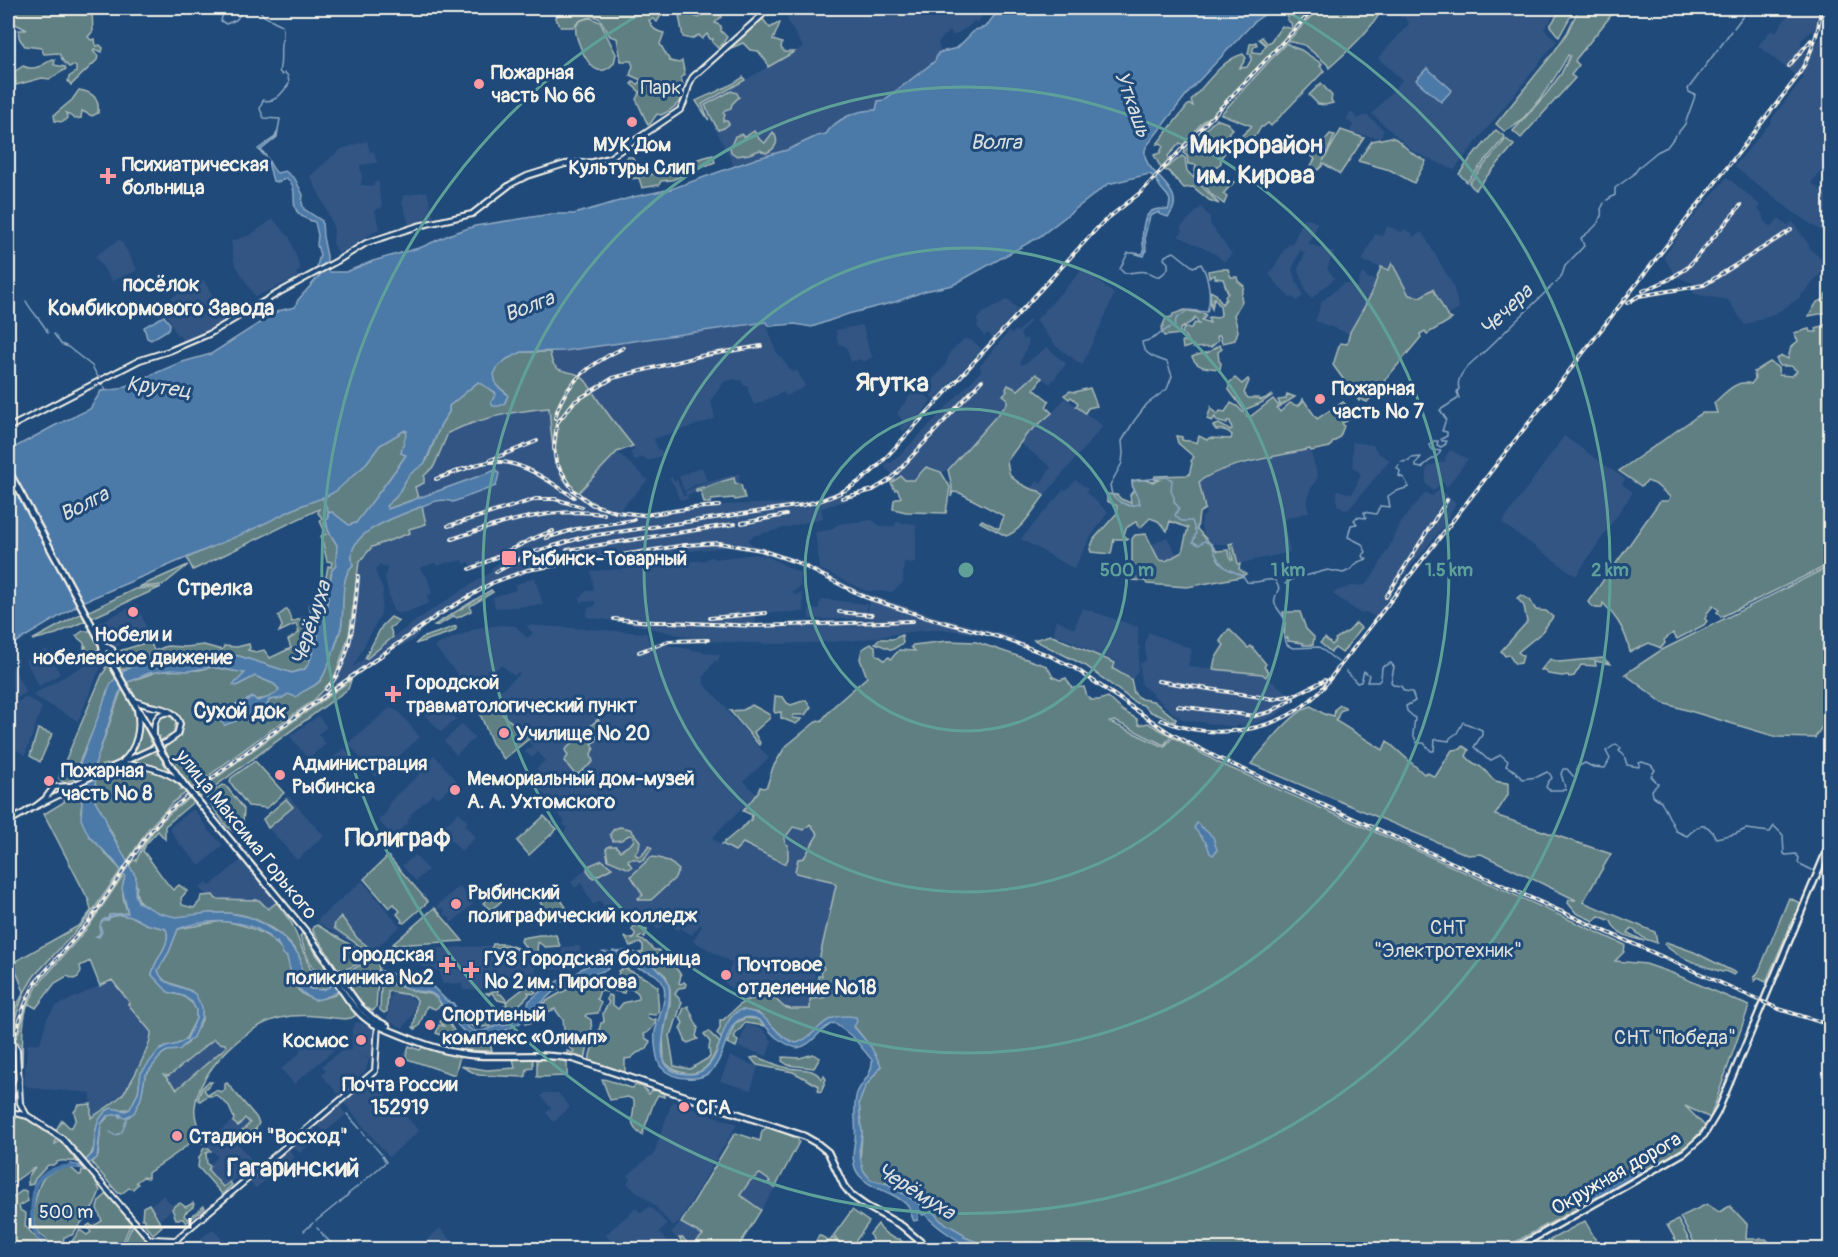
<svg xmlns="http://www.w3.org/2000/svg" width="1838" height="1257" font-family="Pangolin,sans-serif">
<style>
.built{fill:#325584;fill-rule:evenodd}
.green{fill:#5e7f83;stroke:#a9b8b6;stroke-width:1.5;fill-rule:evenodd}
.water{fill:#4c79a8;stroke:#8fa9c2;stroke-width:1.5}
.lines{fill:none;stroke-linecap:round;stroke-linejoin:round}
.stream{stroke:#8fa9c2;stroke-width:1.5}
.river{stroke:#4c79a8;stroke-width:4}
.secondary-casing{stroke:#f4f1e8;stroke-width:8}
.primary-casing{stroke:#f4f1e8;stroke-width:9}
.secondary{stroke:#1f4a7a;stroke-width:4}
.primary{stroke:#1f4a7a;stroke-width:4.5}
.rail-casing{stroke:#f4f1e8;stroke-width:4}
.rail{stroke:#1f4a7a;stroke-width:1.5;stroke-dasharray:4.5;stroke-linecap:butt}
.primary-bridge-casing{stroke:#f4f1e8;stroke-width:9;stroke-linecap:butt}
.primary-bridge{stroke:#1f4a7a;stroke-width:4.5}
.ring{fill:none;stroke:#5fa199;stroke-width:3}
.poi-dot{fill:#ff9aa2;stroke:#1f4a7a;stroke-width:2}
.labels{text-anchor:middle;stroke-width:6;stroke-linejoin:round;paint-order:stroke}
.poi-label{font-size:20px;font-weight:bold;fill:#f4f1e8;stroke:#1f4a7a;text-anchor:start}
.park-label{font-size:20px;fill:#dee0d9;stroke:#1f4a7a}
.street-label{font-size:20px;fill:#f4f1e8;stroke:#1f4a7a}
.water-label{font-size:21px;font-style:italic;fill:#dbdfde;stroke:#1f4a7a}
.neighbourhood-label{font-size:21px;font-weight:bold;fill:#f4f1e8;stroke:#1f4a7a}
.district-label{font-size:26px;font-weight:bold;fill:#f4f1e8;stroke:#1f4a7a}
.centre{fill:#5fa199;stroke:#1f4a7a;stroke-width:3}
.ring-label{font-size:18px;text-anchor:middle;font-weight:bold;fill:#5fa199;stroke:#1f4a7a;stroke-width:6;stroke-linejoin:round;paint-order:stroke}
</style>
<rect width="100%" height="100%" fill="#1f4a7a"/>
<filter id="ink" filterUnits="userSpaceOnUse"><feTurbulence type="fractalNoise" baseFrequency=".0167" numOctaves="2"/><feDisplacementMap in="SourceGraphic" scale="12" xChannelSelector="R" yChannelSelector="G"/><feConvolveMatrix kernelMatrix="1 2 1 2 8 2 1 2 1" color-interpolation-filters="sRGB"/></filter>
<g filter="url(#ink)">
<g class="built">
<polygon points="794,8 984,8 981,10 981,18 978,23 974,21 968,27 953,36 950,31 947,33 938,43 941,52 936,55 935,61 882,101 876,110 866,109 855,113 834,124 826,134 817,136 787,150 758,158 735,168 703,104 803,47 787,20"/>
<polygon points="1394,8 1555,8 1556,12 1544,29 1557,41 1454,170 1414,152 1372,114 1402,80 1378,58 1409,24 1404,16 1402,18 1393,10"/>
<polygon points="1793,8 1817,8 1818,18 1815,28 1801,41 1801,45 1808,54 1795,75 1758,46 1771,30 1775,33"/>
<polygon points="1830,16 1830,109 1829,111 1830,166 1827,164 1811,183 1830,196 1830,237 1790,210 1766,190 1765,191 1734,166 1772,121 1772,118 1804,77 1802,74 1819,40 1829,27 1827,24"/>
<polygon points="1350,113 1353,113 1357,119 1363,116 1368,116 1384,130 1380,138 1352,133 1350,130 1353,125 1346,119"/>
<polygon points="367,141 370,152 374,151 377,163 360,165 362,178 361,185 374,186 374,182 379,182 379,193 383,207 375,210 379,229 339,254 333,244 334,229 325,206 310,176 341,149"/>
<polygon points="1727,177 1760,205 1758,209 1762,213 1764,221 1771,227 1779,218 1787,225 1793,222 1809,245 1810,249 1828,265 1798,299 1778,312 1745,325 1728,300 1694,294 1693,290 1697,289 1696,284 1676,277 1664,257 1683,229"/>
<polygon points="427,191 434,219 409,225 402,202 403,201 402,196"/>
<polygon points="1201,207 1210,217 1210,224 1232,254 1224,262 1215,254 1178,236 1183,231 1180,228"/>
<polygon points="1304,217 1318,223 1309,244 1334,252 1327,269 1335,278 1311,299 1306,292 1298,269 1305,253 1300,250 1292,270 1303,296 1297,301 1293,297 1291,299 1269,275 1288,244 1292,245"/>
<polygon points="273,219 290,238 301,270 296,273 298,277 255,297 234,262 231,241 250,235"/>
<polygon points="1387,226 1402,232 1404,229 1413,233 1412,237 1422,232 1453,285 1459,309 1449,315 1433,289 1420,297 1409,295 1392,263 1389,270 1362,261 1375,234 1383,236"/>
<polygon points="120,239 137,269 135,272 112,281 95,256"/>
<polygon points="1083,269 1114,294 1107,312 1082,365 1056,346 1036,320"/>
<polygon points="1364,273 1367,278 1376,280 1371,296 1349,337 1350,334 1315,321 1322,301 1344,283 1357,287 1361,275"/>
<polygon points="203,279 227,320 208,332 183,342 179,335 177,336 166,313 166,309 171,306 169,299"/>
<polygon points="1006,300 1009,300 1018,310 992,339 989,333 984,336 977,326 979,323 976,320 983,313"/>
<polygon points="1029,319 1031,321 1020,334 1024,340 1026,338 1029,342 1020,363 1022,365 1029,361 1047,347 1066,364 1050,384 1036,374 1018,390 1008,385 1006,389 1008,404 943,473 926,467 911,481 905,480 899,475 896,477 885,468 885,466 888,462 891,463 917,438 982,370 979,367 1009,331 1012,334 1016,330 1018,332"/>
<polygon points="766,322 776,351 793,373 797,370 805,385 803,388 786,396 784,392 754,405 748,391 748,386 744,386 741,380 738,381 735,379 724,382 711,400 715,419 654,439 658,450 661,450 663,455 649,461 643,457 636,460 633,458 630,452 634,450 633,446 600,404 584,378 575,373 564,372 555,369 552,363 550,352"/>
<polygon points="863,325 869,350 873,357 863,362 861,359 851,362 846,347 839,344 837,340 836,330"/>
<polygon points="964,339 971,340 981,348 981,350 935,400 927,392 927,386 945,366 950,352"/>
<polygon points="916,387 931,400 923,412 904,432 899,428 904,423 897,413"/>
<polygon points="1065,398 1103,426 1044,496 1039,491 1031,489 1037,481 1041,483 1051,467 1020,443 1026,435 1055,410"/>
<path d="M550 407 552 450 559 471 572 490 591 505 597 508 598 506 578 493 617 452 648 480 619 511 623 512 643 514 714 505 791 503 820 497 839 490 846 501 821 508 823 518 753 536 748 540 751 544 798 559 862 592 942 618 1015 637 1013 643 997 637 941 629 908 632 860 640 810 643 773 644 705 641 628 623 586 617 588 608 595 606V601L581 602 580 598 586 591 594 590 591 571 680 565V562L707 560V558L713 557 714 559 756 554 767 556 800 573 801 586 793 592 794 595 802 593 804 612 756 613V625L868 620 869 601 842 589 794 562 746 547 740 550 737 546 545 567 493 585 425 627 412 641 385 654 248 754 161 822 144 844 136 861H133L89 926 38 985 27 1006 17 1037 14 1038 8 1062V1050L11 1037 9 1035 25 991 42 966 96 907 153 822 182 795 310 703 334 679 350 633 357 570 363 555 374 546 410 533 409 529 426 520 422 506 430 502 448 500 453 502 496 486V470L418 498 415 487 424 483V476L434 466 448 433 469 423 498 414ZM496 557 500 562 491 568 492 571 418 619 353 667 381 614 383 590 375 570 380 564 383 568 387 567 385 578 387 588 393 611 398 613 407 612 429 603 427 595 432 594 427 576 423 573 420 568 435 563 438 566 448 562 450 563 463 560 464 564 469 562 471 567Z"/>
<polygon points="1564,436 1625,479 1622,484 1633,492 1576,576 1502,523"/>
<polygon points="1352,442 1373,445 1378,453 1390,460 1349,509 1345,510 1337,505 1337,490 1352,494 1361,474 1353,467"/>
<polygon points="1310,449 1318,477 1310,490 1307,505 1309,512 1285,519 1284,522 1290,552 1238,564 1233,544 1218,544 1207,541 1200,524 1202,523 1202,517 1206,515 1198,482 1208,474"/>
<polygon points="1450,450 1468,459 1447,487 1443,482 1433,491 1426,484 1426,470 1429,466 1446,461 1445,457"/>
<polygon points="702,467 707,481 699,483 684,491 679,476"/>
<polygon points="739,473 740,476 738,477 741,485 735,483 734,479 707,489 696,490 696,492 687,495 688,499 682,500 679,499 674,485 669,478 672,477 674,481 677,480 683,496 686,496 685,492 699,485"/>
<polygon points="1076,480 1088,489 1086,492 1108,512 1090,538 1074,569 1021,539 1064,489 1066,490"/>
<polygon points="1440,489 1456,503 1443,527 1402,578 1376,617 1365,612 1361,614 1333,594 1336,591 1351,586 1365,585 1374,574 1388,549 1402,521 1426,492 1432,496"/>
<polygon points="872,520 882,527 895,526 896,522 916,524 916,563 904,562 903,583 892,592 866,591 820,569 815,532 830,530 838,524"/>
<polygon points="1167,537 1177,555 1166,561 1159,560 1151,545"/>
<polygon points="535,577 543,605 495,608 493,597 516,590 515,585"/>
<polygon points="823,599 867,604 866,619 809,619 809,609 819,609 819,604"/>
<polygon points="137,604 147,629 146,631 150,636 115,647 109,635 103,634 98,623"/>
<polygon points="1082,608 1138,627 1138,646 1140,647 1138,670 1133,679 1114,669 1117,662 1054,634 1056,619 1074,629"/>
<polygon points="503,625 516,626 527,638 533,633 527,627 528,625 647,633 648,640 657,643 660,642 662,644 720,655 718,662 715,660 703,678 705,680 703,683 727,708 726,710 769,758 744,781 756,794 712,838 726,849 727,848 734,851 743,842 783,863 787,856 788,845 784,839 793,827 810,824 818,834 796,873 831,881 836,884 818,965 812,966 813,971 815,972 816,995 810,1009 791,1009 754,998 745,1002 724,982 732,963 693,941 702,926 700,924 692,935 680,928 678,931 668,922 658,930 651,923 656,918 647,912 610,907 607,910 600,901 593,905 581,883 575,888 571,882 586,869 582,861 584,859 562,834 567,828 563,824 565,821 557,813 559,811 533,783 538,779 535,775 539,772 536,769 545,760 538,752 532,758 526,753 525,751 532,746 527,740 530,738 521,728 507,719 489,700 520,674 518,672 514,676 501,665 486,679 480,673 466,685 434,646 480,627"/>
<polygon points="1148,632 1190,648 1192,650 1188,666 1262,674 1296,699 1276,716 1247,726 1238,725 1235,727 1184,720 1173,713 1141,684 1140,664 1146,660 1145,644"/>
<polygon points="47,649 60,674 39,686 25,660"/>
<polygon points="99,657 103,661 78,721 32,695"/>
<polygon points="13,667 26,693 8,703 8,670"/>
<polygon points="26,697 42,707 25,755 8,745 8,707"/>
<polygon points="439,700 456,719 441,732 424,714"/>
<polygon points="390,708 398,711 420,737 376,777 348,743"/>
<polygon points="318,716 327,727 318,734 326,744 308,759 290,736"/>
<polygon points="462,724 475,738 456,755 444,741"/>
<polygon points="344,748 357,761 346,771 334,757"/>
<polygon points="434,755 457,781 438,798 433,794 410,815 411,817 407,820 409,822 393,837 378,820 387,812 388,805 395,796 420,774 420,767"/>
<polygon points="288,796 324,836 297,860 261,820"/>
<polygon points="193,809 208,828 207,829 223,845 200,866 178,842 169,828"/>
<polygon points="459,812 468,822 465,825 476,837 461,851 441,829"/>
<polygon points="415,855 428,870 416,881 402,866"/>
<polygon points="241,860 277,902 268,909 264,905 216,899 204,893 199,888 206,882 210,886"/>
<polygon points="362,881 400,926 372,952 364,950 317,922 318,919"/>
<polygon points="459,886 474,903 452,923 448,915 446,916 443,913 445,911 442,908 440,909 437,906"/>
<polygon points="506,945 516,950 534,950 536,975 499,977 500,989 463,990 462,983 442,984 440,972 420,966 421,949"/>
<polygon points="580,946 582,963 573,968 551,970 551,965 562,963 562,947"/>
<polygon points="112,980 150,1027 153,1037 124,1092 90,1118 91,1093 31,1088 24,1085 27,1044 40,1043 47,1018 56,1006"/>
<polygon points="391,992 400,993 415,1000 413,1015 403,1028 387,1020"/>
<polygon points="356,1022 370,1025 376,1032 374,1062 356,1052 369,1060 366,1070 338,1094 322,1075 326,1071 322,1066 341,1051 352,1050 352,1028"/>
<polygon points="746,1025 762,1028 772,1041 767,1056 738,1047"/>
<polygon points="214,1038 225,1044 226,1047 177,1089 164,1074 168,1076 174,1072"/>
<polygon points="305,1044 331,1047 334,1050 294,1084 281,1069 300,1053 300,1048"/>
<polygon points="730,1056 758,1067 751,1090 720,1081"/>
<polygon points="373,1078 387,1095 384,1098 401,1116 404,1114 419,1131 389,1157 344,1103"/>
<polygon points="544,1093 558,1093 570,1107 554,1122 546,1113 551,1108 541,1096"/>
<polygon points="672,1101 737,1124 679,1222 673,1227 653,1204 627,1184 630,1178 627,1176 650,1156 653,1156"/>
<polygon points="339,1104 346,1115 325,1132 317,1125 316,1123 324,1117 326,1118 326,1115"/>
<polygon points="245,1109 257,1123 236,1141 254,1163 222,1190 204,1169 218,1157 206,1143"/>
<polygon points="313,1126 320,1135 300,1153 291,1145"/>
<polygon points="287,1147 295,1157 276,1173 267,1165"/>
<polygon points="264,1167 272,1175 256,1188 254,1187 249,1180"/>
<polygon points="760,1174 770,1181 769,1183 775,1188 761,1210 740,1195 750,1181"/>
<polygon points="163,1195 174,1207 161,1219 150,1206"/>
<polygon points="650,1206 667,1224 659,1232 674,1249 619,1249 605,1235 636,1208 641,1213"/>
<polygon points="681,1223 703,1235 691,1247 683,1238 676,1238 671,1232"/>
<polygon points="440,1228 459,1249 423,1249 420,1246"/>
<polygon points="213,1229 222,1240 224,1239 233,1249 209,1249 200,1239"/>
</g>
<g class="green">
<path d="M8 8H76L92 11 93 31 88 37 91 40 95 39 96 46 100 45 103 48 102 52 94 49 93 51 98 56 97 60 71 85 68 81 69 77 76 72V67L73 65 69 67 63 61 59 53 44 54 41 48 25 46C21 41 17 37 19 30H27L10 21 8 18Z"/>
<path d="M565 8H647L649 9 656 8 660 17 657 22 653 19 649 20C652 29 656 31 664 33L660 44 670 61 679 63 682 61 685 75 681 78C688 96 677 108 661 115L657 114 650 124 648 125 636 99 640 92 631 84 633 82 638 84 641 80 630 75 633 66 631 61H621L617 38 610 36 600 19 594 16 581 20 573 27H561L555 18Z"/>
<polygon points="716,8 716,12 722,16 715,23 721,26 721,31 727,37 719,49 712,42 713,39 710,39 707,34 702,39 699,35 691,39 683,37 678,10 699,18 708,11 713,10"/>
<path d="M1289 8V13L1291 15 1298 8H1313L1212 116C1202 119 1192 136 1183 145L1180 143 1168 156V162L1161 168 1154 155 1160 153 1163 146 1161 143 1157 144 1187 106 1190 104 1193 106 1191 100C1206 85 1221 60 1243 54L1246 58 1240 68 1247 67 1251 60V54H1248L1250 44 1256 42 1257 45 1253 48V52L1261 53 1266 45 1259 39 1262 37 1267 43 1270 42 1282 26 1292 29 1291 23 1287 20 1288 17 1283 14 1286 9Z"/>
<path d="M1319 8H1382C1376 25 1344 55 1329 68L1327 64 1304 45 1288 41Z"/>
<polygon points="1559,8 1571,8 1574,10 1559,37 1550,26 1560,11"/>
<path d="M1579 8H1608L1613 13 1576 59 1575 61 1579 65 1571 75 1575 78 1521 138 1513 131 1547 93 1561 74 1570 56 1568 55C1558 74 1525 126 1504 131L1496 124 1554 52 1567 33Z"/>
<path d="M591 18 600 22 616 54 614 63C599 80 589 65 582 51 576 37 568 20 591 18Z"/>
<polygon points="762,18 770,28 778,23 780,23 773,40 782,43 781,48 785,52 794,52 768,67 767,62 758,51 750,50 743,43 731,48 730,46"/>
<polygon points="1286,43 1293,47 1301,50 1322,64 1320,66 1324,71 1271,126 1268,123 1263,127 1261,127 1257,134 1243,142 1239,138 1252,126 1221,114"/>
<path d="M53 59 55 60 54 65 65 67 66 69 50 79 42 78 16 85 15 75 12 77 14 72 23 66C35 72 43 64 53 59Z"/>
<path d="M743 77 745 80 702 104 709 120 708 119 696 101C706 96 736 84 743 77Z"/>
<polygon points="1321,83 1332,96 1331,100 1333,103 1325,105 1318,104 1309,95"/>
<path d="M79 90C93 92 100 99 98 113L92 116 82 111 81 118 75 119 66 113 67 118 63 122 55 121 54 115 72 100Z"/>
<polygon points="731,91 737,93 739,97 732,104 731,108 725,110 723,113 725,115 723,121 727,121 729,124 724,128 718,130 705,105"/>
<polygon points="1216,119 1227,123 1233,129 1229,132 1227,140 1211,147 1221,144 1221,149 1226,151 1221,158 1221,163 1214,169 1216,175 1199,179 1194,176 1196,165 1188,164 1187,156 1183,153"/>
<polygon points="1341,130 1364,138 1340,174 1323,163 1322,166 1318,170 1310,167 1315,159 1311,156 1315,154 1318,148 1330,134 1335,135 1323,161"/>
<polygon points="1496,130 1505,137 1467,182 1459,174 1477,150 1479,150"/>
<path d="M754 131 760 140 765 143 773 132C780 141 776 149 766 153L760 150 749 154 737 156 731 152 730 148 735 136 742 134 745 137Z"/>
<polygon points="1391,137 1396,139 1413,154 1426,161 1414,183 1390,170 1358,161 1372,141"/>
<polygon points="1506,139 1514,145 1475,190 1469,183"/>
<polygon points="713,155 715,162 672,180 661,181 659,185 642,188 639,178 630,179 624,167 624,161 628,157 632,157 640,173 645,176 678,167 684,163"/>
<polygon points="1182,156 1185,158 1187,171 1219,204 1209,200 1193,187 1184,188 1168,171 1164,170"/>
<polygon points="1204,178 1224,178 1234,182 1223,194 1227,197 1224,204 1212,195 1201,181"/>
<polygon points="1392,263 1409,295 1420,297 1433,289 1448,317 1452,319 1427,334 1425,331 1420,334 1421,337 1381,385 1373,385 1377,391 1367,402 1360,399 1359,401 1333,365 1340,343 1347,344 1350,332 1371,295 1381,267 1389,270"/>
<polygon points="1219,269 1228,269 1231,277 1237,277 1238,281 1244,286 1241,296 1242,301 1234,315 1238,331 1235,340 1222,343 1220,336 1217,336 1218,341 1211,347 1193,348 1193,345 1183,349 1182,341 1189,342 1182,333 1184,328 1191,328 1195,323 1199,324 1195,317 1193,321 1180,329 1180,334 1164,336 1161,330 1166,318 1172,317 1173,314 1185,310 1205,314 1206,316 1202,320 1210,323 1208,318 1210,317 1217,318 1221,315 1220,306 1214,298 1212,309 1211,307 1210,291 1216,294 1222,304 1226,299 1225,296 1228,293 1223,279 1215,278 1215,275 1209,277 1208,271"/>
<polygon points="1829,290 1830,312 1809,316 1817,302 1825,299 1825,295"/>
<path d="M1830 323V564L1721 617 1717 612 1719 610 1713 606 1707 613 1705 619 1707 621 1704 625 1677 639 1673 633 1664 640 1665 643 1661 648 1649 643 1630 652C1626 631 1617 618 1603 603L1602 608C1595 609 1591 607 1588 602L1609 572 1616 576 1623 573 1615 565 1660 501H1668L1670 497 1655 484 1647 481 1641 486 1619 471 1702 413H1717L1714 403C1724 394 1737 378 1751 384L1755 379 1754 372 1770 362 1778 368 1779 375 1792 376 1797 371 1791 366H1780L1776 359 1782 356 1788 359 1791 347 1798 341 1794 333 1809 329 1810 332H1817L1816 328Z"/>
<path d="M1219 345 1222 349 1218 352 1219 361 1221 363 1220 369C1209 367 1198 370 1192 357L1194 356 1209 352Z"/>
<path d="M522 352H550C553 380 571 365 585 380 590 386 594 394 598 400 609 416 621 431 633 446L617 452 578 493 598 506V508C551 486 553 450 549 408 514 411 481 417 448 433L434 466 424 476V483L415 487 418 498 388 509 385 506 395 498 409 475 427 460 441 424 449 412V406L478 382 495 392V396L504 404 508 395C505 390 501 390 497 386 484 371 510 355 522 352Z"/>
<path d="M1036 374 1042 378 1034 389 1049 401 1046 407 1052 413 1026 435 1007 461C1008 466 1008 472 1011 476 1017 483 1031 490 1039 491L1044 496C1034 508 1021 532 1006 536L980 522 982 520 999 529 1004 516 960 493 953 492 951 497 952 486 948 470 1007 404V398L1003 395 1007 391 1006 389 1008 385 1018 390Z"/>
<polygon points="1235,378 1242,384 1248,379 1249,381 1244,393 1248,398 1258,398 1261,400 1273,395 1261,403 1244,410 1229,390 1229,383"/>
<polygon points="1090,388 1097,406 1088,408 1085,413 1076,406 1078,403 1071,397 1069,399 1064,395 1070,391 1075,392"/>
<path d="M1287 394 1295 397 1277 408 1280 412 1290 403 1298 406 1302 402 1303 399 1317 419 1343 402 1353 412C1353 418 1348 421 1342 423L1344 426C1341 433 1341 439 1333 442L1330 447 1311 451 1310 449C1280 456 1221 464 1199 482L1205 509 1199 513 1197 529 1217 551 1228 550 1231 560H1233L1229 544 1233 543 1238 564H1240L1239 569 1246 574 1240 577 1187 587 1147 584 1145 581 1132 580V539L1135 535 1146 534 1159 560 1166 561 1182 552 1188 528 1170 521 1167 531 1158 521 1150 518 1140 528 1137 525V521L1126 528 1124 535 1128 539H1114L1111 554 1091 552 1090 549 1094 539 1117 513V506L1107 501V494L1117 495 1121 499 1131 503 1130 495 1133 491 1132 481C1142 478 1145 480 1153 482L1159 480 1154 479 1155 476 1189 475 1192 463 1191 461 1194 457 1178 443 1176 436 1182 437V440C1188 442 1192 440 1197 443L1199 436 1207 440 1209 438 1231 439 1232 435C1228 430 1222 429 1216 430L1213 426 1219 424 1230 430 1232 429 1230 421H1227V424L1217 421 1215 417 1212 421 1207 419 1211 407 1213 411 1218 414 1220 411 1225 412 1231 403 1237 406 1247 416H1251L1273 399 1278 405 1280 404 1278 400 1286 399Z"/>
<path d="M405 430 407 433 401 453 406 455C390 479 373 500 356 523L349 525 332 512 328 513V519L326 521 328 530 337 545 336 566 332 570 327 604 319 623 318 636 309 663 305 669 292 673 239 656 200 655 136 664 129 669 121 670 118 664 119 651 148 642 151 643 154 651 167 646 185 647 204 645 222 650 224 646 237 647 249 644 250 648 248 650 256 652 264 650 270 658 291 648 288 640 299 633 296 624 279 632 282 626 278 616 287 609 292 622 309 616 311 611 309 606 313 602 316 591 327 592V588L322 585 323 579 326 577 328 566 331 567 332 562 327 561 321 536 326 534 320 521 322 518 318 513 319 509 193 570 187 558 300 506 330 494 364 466 380 445Z"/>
<polygon points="926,467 941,472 950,487 946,513 906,512 893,509 894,500 901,497 897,489 895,490 891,483 901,476 905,480 914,480"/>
<path d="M734 478 735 483 741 485 745 498 735 500 734 498 711 500 710 503H704L701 491 696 492V489L704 487V489C712 484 723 481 734 478Z"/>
<path d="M422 506 426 524 409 529 410 533 372 547 359 562 349 635 334 679 314 700 265 734 172 803 149 828 127 862 94 799 96 792 94 767 122 688 128 682 159 671 199 670 212 667 245 673 236 686 255 676 274 684 279 689C272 705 242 696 232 707 229 711 227 720 225 725L266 709 269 700 282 698 288 694 298 695C305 688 319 687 323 676 330 660 337 644 341 628 345 610 338 578 353 565 341 532 400 516 422 506ZM129 688 138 700 176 711 183 723 181 734 177 739 131 762 169 772 159 755 156 754 166 749 165 752 187 784 190 782 183 790H180L182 788C172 777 140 764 125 767 117 769 109 773 103 777L102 765C140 763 143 718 125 692Z"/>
<polygon points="188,565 163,585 140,587 141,586"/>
<polygon points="1830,566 1830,713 1815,738 1777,737 1663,703 1625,674 1660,651"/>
<polygon points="161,587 56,634 32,640 80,614 83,614 135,589"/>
<polygon points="491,590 493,592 470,606 471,611 457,618 454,616 439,625 433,626"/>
<polygon points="1521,595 1530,600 1536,610 1546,611 1553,617 1541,633 1518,652 1523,656 1521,663 1515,664 1509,655 1505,656 1501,651 1527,622 1524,606 1517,598"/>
<polygon points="1283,612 1300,612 1306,629 1314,637 1313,645 1303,645 1303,643 1288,641 1288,638 1284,638 1285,620"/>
<polygon points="391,617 399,621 390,628 393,637 366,659 365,658 382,626"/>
<polygon points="1356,623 1361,628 1342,653 1335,648 1331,652 1320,643 1325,638 1332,645 1336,641 1335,639 1349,631"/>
<polygon points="456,626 456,629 452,632 415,644 422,638"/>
<polygon points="91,629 100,646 98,650 91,654 86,649 86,645 84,649 84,643 76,636 83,631 89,631"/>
<polygon points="1229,629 1248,648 1251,646 1266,664 1264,667 1269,672 1266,677 1262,674 1213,669 1215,659 1224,645 1220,641"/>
<polygon points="902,635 903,643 892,650 875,643 879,639 893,639"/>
<polygon points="1050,635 1115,663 1113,669 1131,679 1134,693 1141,699 1153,701 1176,719 1175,722 1151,712 1143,705 1136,703 1086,666 1034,640"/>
<path d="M947 641 976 642 1047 666 1053 677 1060 680 1066 678 1072 688 1084 687 1087 696 1092 700H1099L1108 697 1123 711 1137 719 1139 725 1148 723 1171 736 1164 745 1115 721 1110 722 1164 747 1173 737 1219 763 1418 851 1625 945 1624 952 1615 961 1646 964 1672 973 1749 1006 1710 1118 1685 1106 1705 1126 1691 1143 1645 1171 1642 1167C1635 1171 1627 1169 1619 1171 1602 1177 1584 1188 1568 1197L1566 1206 1568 1208 1581 1206 1501 1250H1044L1037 1243 1004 1247 979 1243 964 1237 888 1184 871 1180 868 1177 863 1170 860 1161 862 1133 859 1103 865 1087 881 1066C871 1048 860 1030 844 1017 821 1018 817 1036 797 1043L786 1039 758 1013 743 1010C731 1017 726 1025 722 1040L717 1033 720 1029V1020H723L744 1001 760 997 775 999 784 1007 791 1009H810V999L823 998 827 996 823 988H819L818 976H822L821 970 824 969 823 966 818 965 836 885 831 881 796 873 795 871 798 859 804 858 818 834 810 824 804 830 793 827 784 839 786 844 788 845V859L785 864 743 843 735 851 722 844 751 820 752 815 743 811 758 792 760 787 764 788 767 786 773 767 785 747 818 720 821 721 834 706 867 677 860 659 862 649 871 644 875 646C876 660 876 652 884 660L889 657 891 659 899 650 915 651 911 647 913 645Z"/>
<polygon points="1603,658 1610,664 1595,661 1596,666 1581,665 1574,676 1569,677 1568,675 1562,676 1548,674 1545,670 1541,670 1550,659 1559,662"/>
<polygon points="108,666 113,669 117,677 107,691 100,715 79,763 76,778 64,783 59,778 60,773 102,675 106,669 105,668"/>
<path d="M351 680 348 689 191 804 165 826V839L158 831 146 844 143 851C154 864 161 877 173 890L179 885 187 891 181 898 182 905 194 908 200 901 201 896 213 895 216 899 259 900 268 909 276 903 278 904 292 924 310 968 321 979H334L372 959 378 961 379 971C367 972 355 974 344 979 337 981 331 988 324 989 320 990 313 990 310 988 296 982 304 966 299 956 290 939 267 923 249 917 238 913 225 913 213 913 202 913 192 918 181 918 164 918 131 908 137 886L134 881 136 877 129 866 133 860 136 861 144 844 157 826 170 813 248 754Z"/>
<polygon points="775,696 783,697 787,703 791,705 806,700 811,707 805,715 793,715 793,718 802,719 796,724 781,718 781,712 775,713 774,711"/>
<polygon points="489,699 507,719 521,728 530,738 504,759 492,743 478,709"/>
<polygon points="752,705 770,715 770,718 754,732 760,743 759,745 730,711 743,710"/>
<path d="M1340 705 1345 707V709L1340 711 1336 721 1383 750 1387 741 1424 774 1426 772 1435 777 1452 750 1461 749 1463 746 1469 750 1466 756C1474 766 1475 762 1482 768 1494 778 1489 782 1508 783V795L1495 815 1611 854 1583 902 1655 932 1657 943 1645 939 1631 928 1628 933 1644 941C1632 938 1615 934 1611 921L1599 916 1594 921 1576 913 1568 903 1569 900H1576L1481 854 1468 855 1251 764C1264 749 1293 711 1311 706L1326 715 1327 714 1334 716 1335 709Z"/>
<polygon points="168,714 176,722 173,734 130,756 137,741 140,719 152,744 160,738 160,736 157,737 157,721 161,715"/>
<polygon points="598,719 601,726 596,741 592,743 594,748 591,754 593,762 578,774 574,773 564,761 568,756 565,750"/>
<polygon points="38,729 52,734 40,762 30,756"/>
<polygon points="255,761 284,793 267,808 248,806 230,782 231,778"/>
<polygon points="222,785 226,786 244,809 243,823 233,831 226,826 206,797"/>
<polygon points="79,787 82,802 81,812 104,852 121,870 87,919 34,976 25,991 9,1035 11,1038 9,1038 8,1022 24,992 15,968 16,961 80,925 91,911 89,901 44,814 64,802 66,793"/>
<polygon points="286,799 293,807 268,828 263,819"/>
<polygon points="544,816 557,829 529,855 517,841"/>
<polygon points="620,827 630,829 640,841 639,849 635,853 637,856 642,855 649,846 652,848 644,860 639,861 636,859 629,859 628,861 632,867 629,869 608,860 606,849 609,846 616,846 620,851 631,844 634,840 633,836 629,835 621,840 613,841 610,834 614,829"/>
<polygon points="388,856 428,902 404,923 401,922 402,920 397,914 400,911 394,904 389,908 364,879"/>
<path d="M651 857C662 857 672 863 679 870L674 879 651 900H639L638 898 643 895 631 876Z"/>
<polygon points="602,860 612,868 593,878 587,870 588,866"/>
<path d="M124 874 125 878C121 891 123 901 128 913 121 915 113 912 107 919H105L108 920 110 917 120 915 133 917 146 924 166 929C173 944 153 960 152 975L169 992 183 996 193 1004 196 1010V1019L185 1040 178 1044 161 1049 141 1073 138 1093 130 1109 107 1110C87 1130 102 1146 86 1160L56 1130 62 1120 69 1127H72L76 1119 74 1112 79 1105 91 1104V1118C101 1111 113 1104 122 1095 131 1084 152 1044 151 1032L128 1004 130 1003 112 980 100 986 90 961 80 966 81 971 78 977 74 979 67 976 55 983 36 1008 29 1004 27 1006C21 1028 23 1044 22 1066L21 1045 14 1039 17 1037 27 1006 38 985 89 926Z"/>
<polygon points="503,885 510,894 491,910 483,903"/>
<polygon points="554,889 571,915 569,919 558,920 556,918 548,919 545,914 546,912 540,902"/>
<polygon points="1789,898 1800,903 1766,982 1758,978 1755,981 1754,978 1759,971"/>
<polygon points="435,908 463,941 392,945 433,909"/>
<polygon points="341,916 357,938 371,949 360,946 334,928 335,923"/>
<path d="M222 921C256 926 288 940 292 976L294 977C293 990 305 997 316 1000L335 995 340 990 354 1011 355 1016 351 1018 345 1019C323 1017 302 1013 280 1018 246 1025 198 1071 195 1107 193 1119 201 1131 202 1143L198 1141 196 1143 193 1140C180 1153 163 1162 148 1173V1178L143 1177 136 1182 138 1184 133 1189 129 1188 121 1194 118 1193 92 1163 98 1156 101 1124 111 1114H120L125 1117 134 1112 141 1098 145 1076 162 1054 169 1050H178L188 1043 202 1020V1012L196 996 191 991 165 981 160 976 158 970 169 952 178 929ZM214 1039 219 1043 225 1044 226 1047 177 1089 164 1075 168 1076 174 1072Z"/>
<polygon points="317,925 366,954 368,957 356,965 340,972 341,969 338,969 313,931 313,927"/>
<path d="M634 926 647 930 645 937 640 936 638 939 646 942 654 950H659L662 955H657L660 961 666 960 667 953 669 954 673 964 681 975 679 983 681 984 684 982 686 984 685 987 679 988 675 994 682 1002 672 1033 669 1035 674 1066 690 1069 710 1057 709 1048 710 1042 704 1034 705 1033 709 1032 720 1043C716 1050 714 1059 708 1065 696 1079 674 1074 664 1061L663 1037 670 1003V989L666 976 639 953 643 952V945L640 943 630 946 625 937 634 939 635 933 632 930Z"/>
<path d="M302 933 329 973 328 975 331 977C311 979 306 952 300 937Z"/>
<path d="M539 935H556L560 946 545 947 538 942 536 960 533 961 532 953C523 949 512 949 502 946L491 950 493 944H505L523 950 526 948 521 941 522 938Z"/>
<path d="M1666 942 1694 952 1736 973 1734 975 1725 971 1722 972C1701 965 1679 959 1664 944Z"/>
<polygon points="398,948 416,948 419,951 418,959 388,958 390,950"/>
<path d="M624 968 647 979 658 987C656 996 660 1004 658 1013L655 1015 648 1014 647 1017 652 1020 656 1019C656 1025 649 1033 644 1034L645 1038 650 1041 647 1049 637 1053 631 1058 625 1059V1073L590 1062C589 1057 591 1048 595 1045L601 1023 604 1022 603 1013 609 1002 607 1000 608 995 612 996V1004L618 1009 623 1003 639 999C640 991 632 988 625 989L624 993 614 991 615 981 619 973 618 971Z"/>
<polygon points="368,979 378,980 376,1007 373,1011 365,1007 349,986"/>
<path d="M594 979 604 984 606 992 600 990 597 999 601 1002 598 1013 587 1014 585 1016 591 1020 592 1033 589 1036 584 1034 589 1040 585 1060 567 1055V1051L573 1053 574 1051 566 1045 563 1020 555 1009 540 1015 539 1018 533 1022 525 1024C530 1005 576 984 594 979Z"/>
<path d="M383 981 417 992 431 994 438 999 441 1005 435 1009 427 1006 419 1026 415 1029 413 1027C416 1021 415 1009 417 1000L414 996 388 991 387 1011 384 1013 380 1010 381 986Z"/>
<polygon points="527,986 536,992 533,994 528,992 529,995 515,1009 506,1008 504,1006 507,1004 506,1002 498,1000 491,992 489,995 486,993 498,990 498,994 501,994 507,1001"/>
<polygon points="688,1006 698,1028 696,1036 698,1039 688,1043 686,1042 680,1028 683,1023 680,1018 684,1008"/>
<polygon points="476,1008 480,1014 489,1012 493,1022 490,1026 475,1028 466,1023 463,1017"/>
<polygon points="443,1018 448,1021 456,1034 446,1046 443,1045 444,1040 448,1040 449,1035 443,1031 441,1035 436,1033 439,1025 444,1026 440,1022"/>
<polygon points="746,1018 757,1019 765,1026 745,1023 738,1032 736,1033 734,1038 738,1041 736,1047 727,1043 735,1023"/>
<polygon points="463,1035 482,1040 492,1038 493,1040 490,1043 492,1051 463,1050"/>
<polygon points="409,1046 420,1050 423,1046 460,1056 455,1075 407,1059 406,1055"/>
<polygon points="813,1054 820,1058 814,1068 788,1065 782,1061 783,1057 800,1058"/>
<path d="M756 1057C766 1059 774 1065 784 1067 796 1071 815 1066 821 1079L824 1076 826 1079 821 1092 818 1091 819 1086 793 1072 757 1065 751 1058Z"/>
<polygon points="513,1058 533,1059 533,1068 527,1069 526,1076 524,1077 478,1075 461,1066 487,1070 515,1068"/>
<polygon points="537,1058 567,1061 567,1076 537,1077"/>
<path d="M602 1079C614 1080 621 1087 633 1088L635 1085 643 1087 649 1094 651 1091 657 1090 664 1094V1097L658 1095 654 1102 642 1135C626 1125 635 1116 634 1100L628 1097 610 1100Z"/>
<polygon points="208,1082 212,1082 204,1090 208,1095 216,1090 221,1092 225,1090 225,1084 227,1083 256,1117 259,1123 256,1129 238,1140 238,1137 242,1133 241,1132 250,1123 245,1118 238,1126 233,1122 234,1118 228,1105 216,1095 213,1096 207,1096 200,1101 198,1099 202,1088"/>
<path d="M8 1115H20L56 1139 55 1144 60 1141 78 1163 75 1161C66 1162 60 1158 53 1165H48L35 1179 33 1184 28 1185V1177L35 1167 8 1186Z"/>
<polygon points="768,1127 797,1138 799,1142 775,1188 768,1183 770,1181 760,1174 750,1181 740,1195 761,1210 737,1249 687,1249 679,1238 683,1238 691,1247 703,1235 681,1223 733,1136 736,1133 760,1141 762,1131"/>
<polygon points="204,1148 209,1148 211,1151 206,1153 207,1164 210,1166 208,1170 223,1187 230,1182 232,1185 222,1194 198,1167 199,1158"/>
<path d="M66 1167 71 1168 79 1175H81L82 1170H86L96 1182 100 1191 94 1206 72 1235 64 1237 63 1243 68 1248H72V1241L80 1230 87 1235 91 1232 87 1226 90 1224 92 1227 102 1221 97 1208 99 1201 107 1194 131 1223 120 1249H55C52 1246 49 1241 46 1239 44 1236 41 1236 39 1233 31 1221 33 1210 36 1197 41 1176 45 1173 66 1167Z"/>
<polygon points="23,1190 26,1191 28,1201 19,1206 20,1210 26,1214 25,1226 47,1249 8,1249 8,1201"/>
<polygon points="180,1203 186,1207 193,1203 194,1204 193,1207 185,1213 184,1216 188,1219 204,1206 205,1208 186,1223 183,1219 176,1219 172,1209 174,1206"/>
<polygon points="149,1204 162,1226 153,1234 145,1225 145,1219 142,1219 143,1207"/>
<polygon points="1707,1204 1719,1212 1730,1206 1747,1224 1746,1239 1766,1239 1770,1243 1759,1249 1698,1249 1680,1217"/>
<polygon points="852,1210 869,1222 850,1249 812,1249 819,1235 828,1240 825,1248 832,1238 848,1248 833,1236"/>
<polygon points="1678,1220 1694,1249 1681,1249 1667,1225"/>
<polygon points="1585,1221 1601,1249 1535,1248"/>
<polygon points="133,1224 152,1247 152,1249 122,1249"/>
<path d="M878 1224C881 1231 891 1239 900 1239L903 1243 908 1246 909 1249H873L874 1246 870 1234Z"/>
</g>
<g class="water">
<path d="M1005 8H1274L1255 21 1190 90 1146 147C1136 173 1193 188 1168 217L1159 214V212L1150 216 1145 235 1146 251 1144 256 1133 253 1141 254 1144 252C1141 233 1140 203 1168 210 1174 195 1164 195 1159 185 1156 179 1156 177 1149 174L1108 184 1039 237 953 285 925 291 895 302 848 314 812 327 795 324 770 326 766 322 564 351 522 352 507 359 498 367 494 374 496 385 508 395 504 404 499 406H493L491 402 496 394 495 392 478 382 449 406V412L441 424 425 463 409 475 396 497 386 506 388 509 496 470 499 474 496 486 453 502C438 496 422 507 408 512 388 520 343 536 353 565 339 577 345 609 341 627 339 636 327 670 322 678 316 688 303 689 296 697L288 694 282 698 269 700 266 709 225 725 219 720V714L253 697 257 701C265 699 277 695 279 689L274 684 255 676 236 686 233 685 245 673 212 667 188 671 170 670 149 673 128 682 119 693 94 767 96 792 94 799 105 817 109 830 136 877 135 894 138 902 159 913 176 917 208 913H229L249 917 258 921 282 936 298 954 301 962 302 981 310 989 323 990 345 978 365 972 384 971 433 987 447 1001 453 1003C469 1028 467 1040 500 1024L503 1026 512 1022 527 1007 529 1001 546 987 568 976 569 979 575 976 581 969 594 962 597 955 604 952 612 953 613 951C620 953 625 950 631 951 640 954 662 971 667 980 679 1005 642 1064 679 1073 685 1074 692 1075 697 1073 725 1063 716 1022 740 1010 773 1011 771 1037 797 1043 822 1034 820 1011 856 1017L857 1021 854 1027 871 1047 881 1066 865 1087 859 1103 862 1133 859 1152 863 1170 871 1180 888 1184 934 1213 941 1221 964 1234V1237L979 1243 998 1247 1026 1245 1027 1242 1037 1243 1044 1249 979 1250C962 1245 936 1227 925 1214L923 1215 918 1211V1220L914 1221C911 1216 910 1208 907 1205 893 1190 872 1191 859 1175 851 1165 853 1151 855 1140 857 1124 852 1109 857 1093 862 1081 873 1075 872 1060L853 1037 834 1023C819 1028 813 1046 797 1048 789 1046 783 1042 777 1038 765 1029 762 1014 744 1018 718 1022 732 1083 686 1078 677 1078 667 1074 661 1067 656 1061 654 1040 655 1032 658 1016 674 989 657 976 651 971 642 970 636 967 628 962 626 957 616 959L608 969 553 992 520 1023 493 1037 482 1039 468 1036 454 1021 449 1011H445C441 1004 439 997 431 993 426 991 421 992 417 991 397 987 379 973 357 981 342 987 332 998 314 1000 294 990 291 976 287 957L284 955 277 942 275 943C255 917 207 918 178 929L169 952 158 970C162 987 183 985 195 994L202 1007V1016L193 1037 179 1050 167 1051 162 1054 145 1076 141 1098 134 1113 126 1117H118H121L119 1115H122L120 1114 107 1116 101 1124 97 1158 82 1168H72L71 1164 81 1166 93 1153C96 1135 93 1118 111 1108L126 1111 130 1109 138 1093 141 1073 158 1051 166 1047 178 1044 187 1039 196 1019V1010L192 1002 183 996 168 992 152 975C153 960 173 944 166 929L146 924 133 917 120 915 110 917 108 920H103L100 925 102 932 99 937 96 936 99 935C101 929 98 923 104 919H108L109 915 128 913 122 888 125 876 114 861 89 836 85 828 81 819 82 802 80 788 75 777 111 683 123 671 136 664 200 655 224 654 239 656 292 673 305 669 309 663 318 636 319 623 327 604 332 570 336 566 337 545 328 530 326 519H328V513L332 512 349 525 356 523C373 500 390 479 406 455L401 453 407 431 405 430 380 445 364 466 336 491 325 497 300 506 247 532 85 601 8 647V451L54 426 90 409 101 391 119 389 179 363 211 354 278 311 295 307 298 300 320 275 317 266 320 255 317 245 318 235 315 222C279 212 305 191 286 178L278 182 273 181 267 158 258 149 275 137 278 130 277 137 261 150C269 157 270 167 277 173L285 171 295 179 303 195 302 203 304 209 322 221 323 237 327 256V269L330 272H346L373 261 422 247 451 234 475 226 551 214H574L633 197 671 189 758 158 787 150 817 136 826 134C835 119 859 109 876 110L878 101 884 100 935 61 938 53 957 48 975 30 986 27 993 17Z"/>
<polygon points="1427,68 1452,90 1441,102 1416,80"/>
<polygon points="164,316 170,324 169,329 151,340 147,338 144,327"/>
<polygon points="1197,823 1213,837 1217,850 1213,855 1210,853 1207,844 1194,828"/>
<path d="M1641 1169 1643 1170C1622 1184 1597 1199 1574 1206L1569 1200 1600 1181 1615 1177 1621 1172H1634Z"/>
</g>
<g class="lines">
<g class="stream">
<polyline points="192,8 206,8"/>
<polyline points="224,8 221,21 226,24 236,20 245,8"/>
<path d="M258 8 264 16 282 25C285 38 282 36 281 45 280 54 282 62 279 71L282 75 285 73 288 76 289 84C282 93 275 104 263 100L260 109 264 118 280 119 278 130"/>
<polyline points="1734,28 1749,8"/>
<polyline points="1720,47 1731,31"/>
<polyline points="1678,133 1685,124 1694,99 1695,95 1689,92 1688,89 1718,49"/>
<polyline points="1607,200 1615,195 1615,188 1633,175 1640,166 1657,152 1667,147 1676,135"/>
<path d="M1133 253H1128L1120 269 1124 273C1131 274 1139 270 1146 272 1158 274 1156 282 1168 269V263L1164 259 1165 256 1174 252 1193 267 1201 264C1209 277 1212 298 1207 312L1188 310 1176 319 1175 326C1161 329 1160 339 1142 342 1143 355 1156 358 1167 362L1172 376 1167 389 1147 404 1134 421 1122 441 1123 453 1122 463 1110 485 1112 495 1120 502 1130 506 1140 504C1139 496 1132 492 1132 481L1167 477 1172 480 1171 491 1174 497V502L1179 508 1175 515 1181 521H1192L1196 533 1193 542 1199 545 1204 541 1212 544C1215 555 1220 567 1232 571 1241 575 1241 573 1247 582 1257 584 1266 578 1275 580L1279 588C1270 607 1276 603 1285 620L1283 632 1287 645 1293 648 1319 647 1338 662"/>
<path d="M1556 283 1562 275 1565 266 1584 246 1581 238C1590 231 1604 222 1601 209L1604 203"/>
<path d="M26 301C32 313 43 321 48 333"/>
<polyline points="54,334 61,344 68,347 92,366 99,379"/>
<polyline points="1480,356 1553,285"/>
<polyline points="101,383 107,391"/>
<path d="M1401 462 1409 461 1411 458 1421 457 1416 463V467L1422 468C1427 460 1437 459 1441 451L1433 450 1429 445 1434 441H1438L1437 445 1441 447 1446 444V441H1442L1441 439 1447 436V432L1442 431 1446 419 1440 410 1459 398 1457 392 1459 389C1455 377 1468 365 1478 357"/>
<polyline points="322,497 329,513"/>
<polyline points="1301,577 1328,570 1343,573 1350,570 1358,562 1367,559 1362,556 1366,552 1362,544 1348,537 1351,525 1357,524 1354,520 1357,517 1366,518 1364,512 1376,514 1380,506 1390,507 1388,496 1394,492 1409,487 1404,478 1399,476 1400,471 1397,468 1399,465"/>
<polyline points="1285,584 1296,577"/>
<path d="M1346 671 1357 683 1361 682 1364 671 1369 675 1367 682H1378L1381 679 1382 667 1391 663 1394 667 1391 682 1394 685 1401 686 1404 691 1412 692 1415 701 1406 706 1407 711 1415 718 1413 734 1417 743H1424L1431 751H1434L1435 739 1449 741 1450 738 1457 733 1463 722 1482 730V735L1474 747 1487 759 1491 760 1501 755 1508 761 1506 766 1515 771 1522 779 1537 777 1547 772 1550 774 1552 778 1548 782 1546 787 1549 790H1566L1561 774 1563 769H1567L1574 777 1577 775V767L1585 763 1593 767 1605 768 1610 759 1606 751 1616 744 1621 748 1619 751 1624 755 1627 765 1639 767V763L1642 762 1651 765 1655 770 1651 776 1658 784 1652 790 1653 796 1661 801 1676 831 1687 836C1699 824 1707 820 1716 838L1735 834 1746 829 1770 832 1774 826 1783 835 1784 854 1786 855 1796 854 1799 858 1798 863 1814 871"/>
<polyline points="1823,877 1830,880"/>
<polyline points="347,1114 360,1129"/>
<polyline points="362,1131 365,1135"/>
<path d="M110 1132 114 1135C125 1134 123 1127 127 1118L131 1115"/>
<polyline points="367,1138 370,1141"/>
<polyline points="371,1142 372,1143"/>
<polyline points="373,1145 374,1146"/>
<polyline points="375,1147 381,1154"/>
<polyline points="364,1181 386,1162 382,1156"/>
<polyline points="348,1194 362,1183"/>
<polyline points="339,1203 348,1195"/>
<polyline points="316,1221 337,1204"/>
<polyline points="317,1228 319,1230"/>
<polyline points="304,1231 313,1223"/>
<polyline points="321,1232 324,1236"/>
<polyline points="325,1237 331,1243"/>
</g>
<path class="river" d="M51 1250C48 1244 42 1241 38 1237 30 1226 32 1212 33 1200 34 1195 34 1191 35 1186 41 1171 62 1165 76 1167"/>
<g class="secondary-casing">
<g id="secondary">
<path d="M8 428 140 360 169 351 209 334 280 292 337 261 366 243 418 226 472 214 511 184 527 176 565 164 593 162 609 158 680 110C688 99 686 87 693 77L770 8"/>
<path d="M154 735C153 723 156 711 171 713"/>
<path d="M123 761C137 748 141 728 137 710"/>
<path d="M120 765C140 763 165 770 181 782"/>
<polyline points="36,806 45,799 54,787 70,786"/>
<path d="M28 810 59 795 71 786 167 742 177 735 180 724C173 702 147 711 133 699"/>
<polyline points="8,822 29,810"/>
<polyline points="8,1042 14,1045 17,1050 20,1103 26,1114"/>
<polyline points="8,1045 15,1048"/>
<polyline points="8,1104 19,1079"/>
<polyline points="8,1107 11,1112 28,1116 63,1139 159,1250"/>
<polyline points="151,1239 175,1240"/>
<polyline points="169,1250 179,1237 375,1071 378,1024"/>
</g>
</g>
<g class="primary-casing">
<g id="primary">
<polyline points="8,470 102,644 103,650"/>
<polyline points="102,644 112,650 112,654 108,657 103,653 103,650 107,647"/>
<polyline points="108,657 155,739"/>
<polyline points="162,753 185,786"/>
<polyline points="202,806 308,934 360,1007 372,1018 387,1026"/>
<path d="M326 960C336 982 352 1012 374 1024 406 1037 438 1052 472 1055 505 1058 541 1052 574 1059L804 1136 818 1144 828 1152 844 1186 852 1196 866 1206 902 1226 930 1250"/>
<polyline points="1513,1250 1685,1152 1704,1135 1717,1113 1830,843"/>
</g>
</g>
<use href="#secondary" class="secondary"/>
<use href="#primary" class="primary"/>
<g class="rail-casing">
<g id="rail">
<polyline points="1789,66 1811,40"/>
<polyline points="1643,291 1668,280 1687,268 1741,205"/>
<polyline points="1627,303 1639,296 1704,285 1791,230"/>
<path d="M555 418C564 382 592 363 623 348"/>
<polyline points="490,460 537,441"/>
<path d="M459 470C469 468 480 462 491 462 522 459 549 482 574 497"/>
<polyline points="436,479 467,468"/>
<polyline points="842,498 873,490 891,479 982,380"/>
<polyline points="719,506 693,508 645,515 616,512 591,504 573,490 556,462 554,448 557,423 574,402 613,378 700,356 761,346"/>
<polyline points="742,523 786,515"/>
<polyline points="448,526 536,499 555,499 582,507"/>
<polyline points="546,538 576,529 634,520"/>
<path d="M452 539C502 522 551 507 604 514"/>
<polyline points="567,550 735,524"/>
<path d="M470 569C499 558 524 540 553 531"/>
<path d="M496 572 531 553 583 537 803 505C832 499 857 487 879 465L1102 223 1141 192 1315 8"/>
<polyline points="1386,597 1447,500"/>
<polyline points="839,612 872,615"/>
<polyline points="710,618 766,613"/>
<polyline points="614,619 654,622 677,622"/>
<polyline points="669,622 755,626 913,621"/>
<polyline points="639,652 669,641 708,640"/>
<polyline points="1158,681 1273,699 1295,695 1325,680"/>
<path d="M326 689C352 664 355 611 358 576"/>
<polyline points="1178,706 1254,716 1270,712 1293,699"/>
<path d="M1161 720C1215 742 1282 733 1322 689L1795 80C1810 58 1819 34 1821 8"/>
<polyline points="8,1056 25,1004 35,983 89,922 148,834 167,812 267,737 438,615 492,583 527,570 685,545 719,543 761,550 796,562 865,597 928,618 999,637 1048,655 1073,667 1168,732 1216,757 1779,1009 1830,1025"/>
</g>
</g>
<use href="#rail" class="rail"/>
<g class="primary-bridge-casing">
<g id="primary-bridge">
<polyline points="155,739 162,753"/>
<polyline points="185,786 202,806"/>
</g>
</g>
<use href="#primary-bridge" class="primary-bridge"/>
</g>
</g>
<g class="ring">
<circle cx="966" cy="570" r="161"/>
<circle cx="966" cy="570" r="322"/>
<circle cx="966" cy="570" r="483"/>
<path d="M1283 9A644 644 0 1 1 649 9"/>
</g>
<g class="poi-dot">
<circle cx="479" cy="84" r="6"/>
<circle cx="632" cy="122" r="6"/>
<path d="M105 167h6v6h6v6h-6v6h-6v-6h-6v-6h6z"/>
<circle cx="1320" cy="399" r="6"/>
<rect x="501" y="550" width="16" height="16" rx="3"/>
<circle cx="133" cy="612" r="6"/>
<path d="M390 685h6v6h6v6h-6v6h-6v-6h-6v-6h6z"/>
<circle cx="504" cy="733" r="6"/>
<circle cx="280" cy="775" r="6"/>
<circle cx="49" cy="781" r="6"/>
<circle cx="455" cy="790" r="6"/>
<circle cx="456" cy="904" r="6"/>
<path d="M444 956h6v6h6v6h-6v6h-6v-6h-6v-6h6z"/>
<path d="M468 961h6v6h6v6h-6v6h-6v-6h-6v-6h6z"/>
<circle cx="726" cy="975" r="6"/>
<circle cx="430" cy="1025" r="6"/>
<circle cx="361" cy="1040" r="6"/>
<circle cx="400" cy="1062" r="6"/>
<circle cx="684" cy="1107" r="6"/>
<circle cx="177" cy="1136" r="6"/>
</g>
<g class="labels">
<g class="poi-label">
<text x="491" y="79">Пожарная<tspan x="491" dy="23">часть № 66</tspan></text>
<text x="632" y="151" text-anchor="middle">МУК Дом<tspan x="632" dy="23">Культуры Слип</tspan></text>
<text x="122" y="171">Психиатрическая<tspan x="122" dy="23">больница</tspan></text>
<text x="1332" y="395">Пожарная<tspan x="1332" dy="23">часть № 7</tspan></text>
<text x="522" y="565">Рыбинск-Товарный</text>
<text x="133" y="641" text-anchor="middle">Нобели и<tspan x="133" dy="23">нобелевское движение</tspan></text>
<text x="406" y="689">Городской<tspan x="406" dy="23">травматологический пункт</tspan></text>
<text x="516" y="740">Училище № 20</text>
<text x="292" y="770">Администрация<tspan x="292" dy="23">Рыбинска</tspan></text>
<text x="61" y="777">Пожарная<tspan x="61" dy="23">часть № 8</tspan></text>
<text x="467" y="785">Мемориальный дом-музей<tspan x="467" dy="23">А. А. Ухтомского</tspan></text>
<text x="468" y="899">Рыбинский<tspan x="468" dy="23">полиграфический колледж</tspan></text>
<text x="434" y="961" text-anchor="end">Городская<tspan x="434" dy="23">поликлиника №2</tspan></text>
<text x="484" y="965">ГУЗ Городская больница<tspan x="484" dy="23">№ 2 им. Пирогова</tspan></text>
<text x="738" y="971">Почтовое<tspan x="738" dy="23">отделение №18</tspan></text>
<text x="442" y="1021">Спортивный<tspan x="442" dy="23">комплекс «Олимп»</tspan></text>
<text x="349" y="1047" text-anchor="end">Космос</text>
<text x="400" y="1091" text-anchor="middle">Почта России<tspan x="400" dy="23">152919</tspan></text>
<text x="696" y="1114">СГА</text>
<text x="189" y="1143">Стадион "Восход"</text>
</g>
<g class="park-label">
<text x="661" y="94">Парк</text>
<text x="1448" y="934">СНТ<tspan x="1448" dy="23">"Электротехник"</tspan></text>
<text x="1675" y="1044">СНТ "Победа"</text>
</g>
<g class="street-label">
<text transform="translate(247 834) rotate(51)" y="7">улица Максима Горького</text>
<text transform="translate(1616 1173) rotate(-30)" y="7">Окружная дорога</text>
</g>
<g class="water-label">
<text transform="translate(1133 104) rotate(70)" y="7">Уткашь</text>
<text x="996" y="149">Волга</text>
<text transform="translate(529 306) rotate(-21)" y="7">Волга</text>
<text transform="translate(1506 310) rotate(-44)" y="7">Чечера</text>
<text transform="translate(159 387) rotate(7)" y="7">Крутец</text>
<text transform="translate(84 504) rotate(-27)" y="7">Волга</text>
<text transform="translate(311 623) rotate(-72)" y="7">Черёмуха</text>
<text transform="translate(916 1191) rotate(32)" y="7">Черёмуха</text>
</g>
<g class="neighbourhood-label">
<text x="161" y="291">посёлок<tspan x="161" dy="24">Комбикормового Завода</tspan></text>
<text x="215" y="595">Стрелка</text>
<text x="240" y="718">Сухой док</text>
</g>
<g class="district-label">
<text x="1256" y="153">Микрорайон<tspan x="1256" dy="30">им. Кирова</tspan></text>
<text x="892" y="391">Ягутка</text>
<text x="398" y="846">Полиграф</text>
<text x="293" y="1176">Гагаринский</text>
</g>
</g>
<circle cx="966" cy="570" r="9" class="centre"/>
<g class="ring-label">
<text x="1127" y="576">500 m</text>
<text x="1288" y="576">1 km</text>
<text x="1449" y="576">1.5 km</text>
<text x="1610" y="576">2 km</text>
</g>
<rect width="1838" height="1257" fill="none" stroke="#1f4a7a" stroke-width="30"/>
<rect x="15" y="15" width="1808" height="1227" fill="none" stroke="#f4f1e8" stroke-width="2" filter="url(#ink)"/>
<path d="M30 1218v9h160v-9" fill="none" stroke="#f4f1e8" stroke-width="3"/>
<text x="39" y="1218" font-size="18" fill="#f4f1e8" stroke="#1f4a7a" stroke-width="4.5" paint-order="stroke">500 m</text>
</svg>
